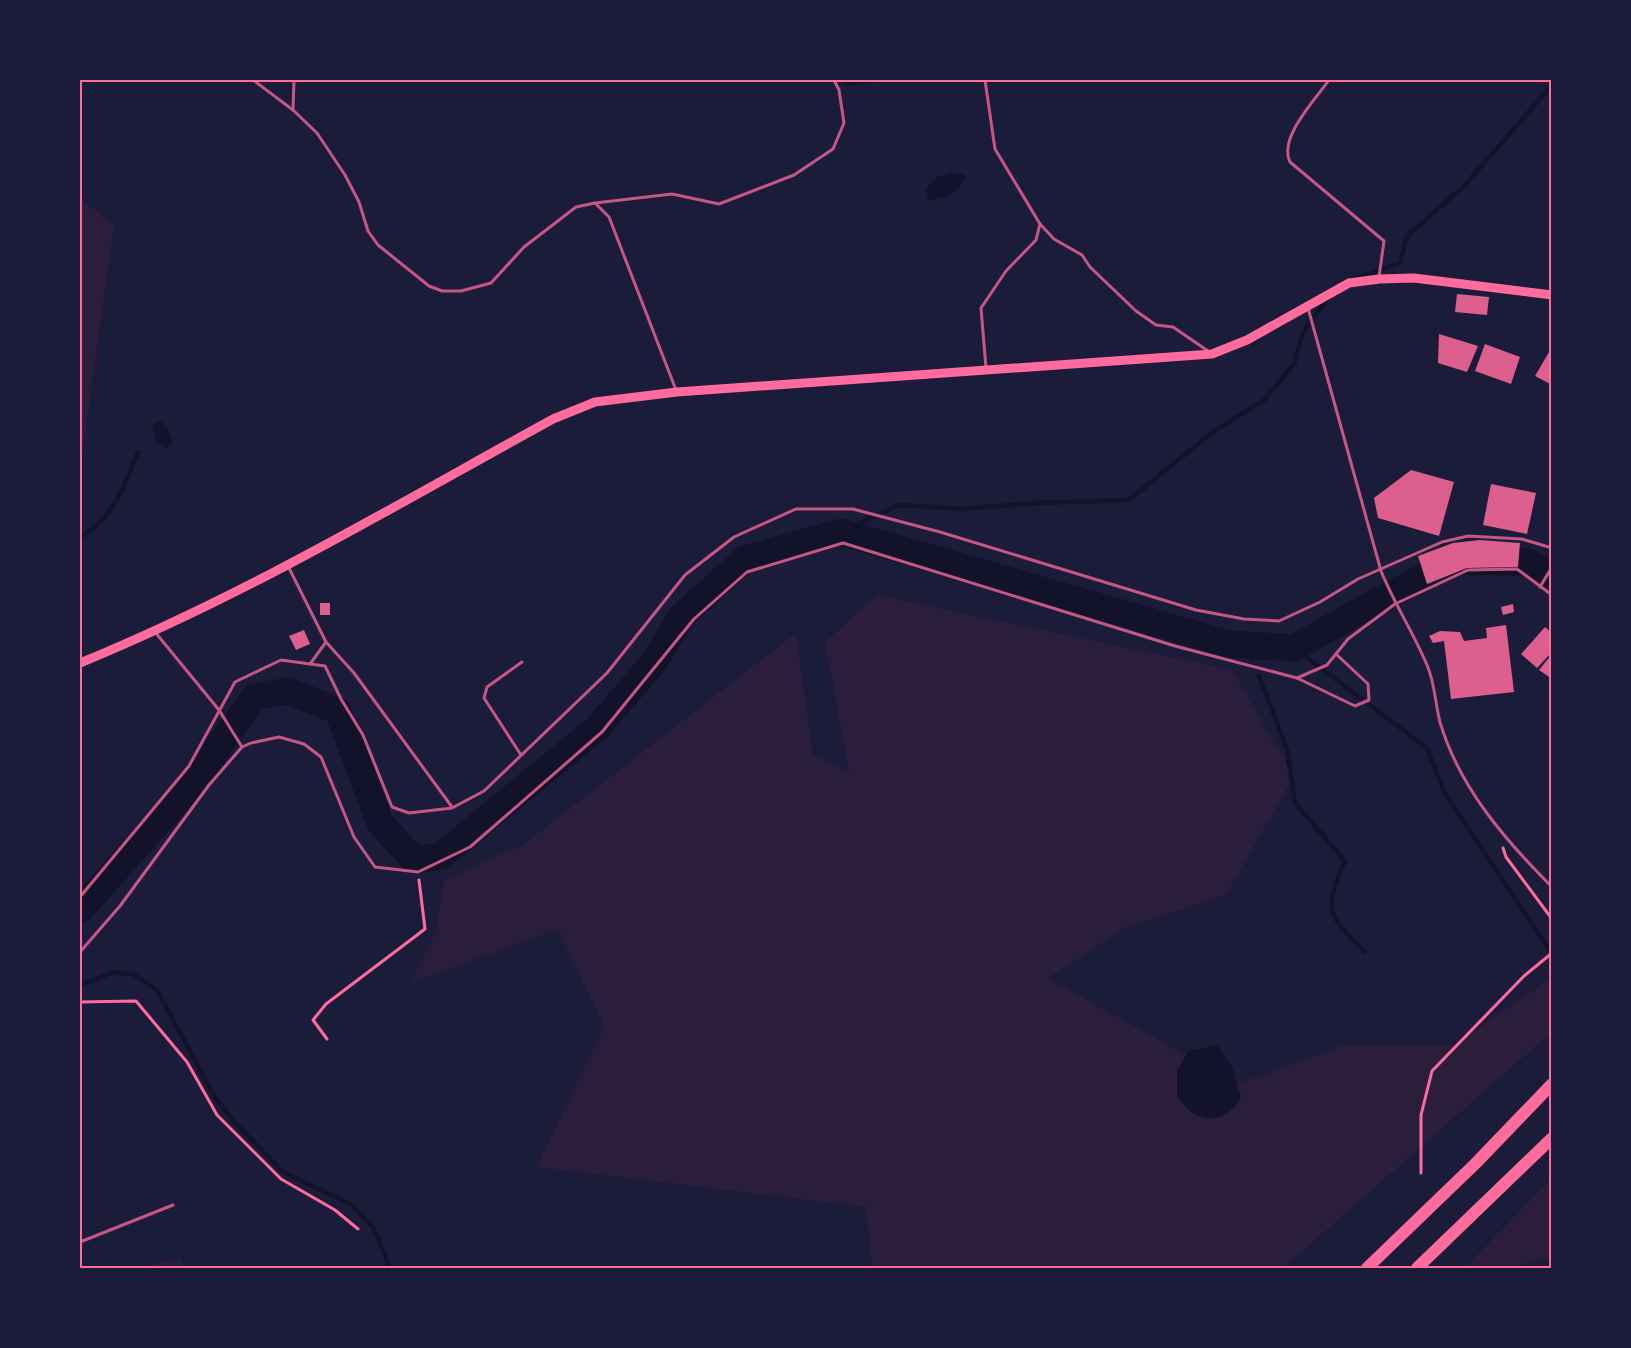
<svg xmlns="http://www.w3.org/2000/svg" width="1631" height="1348" font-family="Rubik,sans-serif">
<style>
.green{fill:#2a1e3b}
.water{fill:#12122b}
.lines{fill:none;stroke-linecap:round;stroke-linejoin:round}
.stream{stroke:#12122b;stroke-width:4.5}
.river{stroke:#12122b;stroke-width:27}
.building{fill:#dd5f8e}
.path{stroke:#ff6b9d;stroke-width:3}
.service{stroke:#c65784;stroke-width:3}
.secondary{stroke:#ff6b9d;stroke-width:9}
.motorway{stroke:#ff6b9d;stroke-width:12}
.neatline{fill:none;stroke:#ff6b9d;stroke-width:2}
</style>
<rect width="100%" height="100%" fill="#1b1b3a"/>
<g class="green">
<polygon points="80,198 114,226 80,470"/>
<polygon points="877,595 1232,670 1294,776 1226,895 1125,928 1048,978 1238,1084 1341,1046 1453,1046 1551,978 1552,1032 1283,1268 872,1268 866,1207 537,1167 604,1026 558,929 411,983 436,932 444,880 524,844 796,633 813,754 849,771 825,642"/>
<polygon points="1551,1180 1551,1257 1506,1268 1464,1268"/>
<polygon points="181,1259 184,1268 133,1268"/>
</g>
<g class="water">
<polygon points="840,80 894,80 851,85 842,83"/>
<path d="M952 172 965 175C960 195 947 197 928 200L926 189 937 177Z"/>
<polygon points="160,421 168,429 173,441 167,449 157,442 152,425"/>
<path d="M1217 1045 1233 1069 1241 1097C1232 1114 1215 1124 1196 1115 1189 1112 1183 1103 1177 1098V1071L1188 1051Z"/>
</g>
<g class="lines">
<g class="stream">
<polyline points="1357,278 1400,263 1407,236 1464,186 1552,85"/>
<polyline points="841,532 899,505 963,509 1036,503 1129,500 1214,431 1263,401 1294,364 1303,333 1327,299"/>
<path d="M80 537C112 521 125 485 138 452"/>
<polyline points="1246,645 1252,659"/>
<polyline points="1294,648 1427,748 1444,792 1552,954"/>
<path d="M1259 676 1287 749 1295 803 1345 861C1322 910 1329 917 1365 952"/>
<polyline points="80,985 114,972 133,974 157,990 214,1096 234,1122 283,1172 352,1205 374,1229 390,1268"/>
</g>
<polyline class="river" points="80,910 191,786 254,697 288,691 338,711 380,823 414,860 441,856 597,728 654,662 682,616 745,559 841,532 1229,644 1294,648 1372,604 1455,561 1528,562 1552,577"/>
</g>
<g class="building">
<polygon points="1457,294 1489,297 1487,315 1455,312"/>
<polygon points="1439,334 1478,346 1467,372 1438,363"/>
<polygon points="1485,344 1520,357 1511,384 1475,371"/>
<polygon points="1552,347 1552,385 1535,376"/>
<polygon points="1411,470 1454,482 1439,536 1378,518 1374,498"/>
<polygon points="1491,484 1536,493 1527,534 1483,525"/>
<polygon points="1480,540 1520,543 1518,567 1467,568 1427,584 1418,556 1453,543"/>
<rect x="320" y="603" width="10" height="12"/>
<polygon points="1513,604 1514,612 1503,615 1501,607"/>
<polygon points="1506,625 1514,692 1451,699 1444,641 1433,643 1429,636 1440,631 1460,632 1464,641 1487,638 1486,628"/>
<polygon points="1545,627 1552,633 1552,652 1537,668 1521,654"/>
<polygon points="304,630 310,644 296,650 289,636"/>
<polygon points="1552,654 1552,679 1539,670"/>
</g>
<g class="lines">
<g class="path">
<polyline points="1503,848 1506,857 1552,919"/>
<polyline points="80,1002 136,1001 187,1062 217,1115 281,1179 335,1210 358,1229"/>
<polyline points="327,1039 313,1020 326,1004 425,929 419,880"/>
<polyline points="1421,1173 1421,1115 1432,1071 1524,976 1552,953"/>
</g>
<g class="service">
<polyline points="253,80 293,110 317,133 345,175 359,202 368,231 378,245 429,286 442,291 461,291 491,283 524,247 576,207 595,203 609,217 676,390"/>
<polyline points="985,80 995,149 1040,224 1054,239 1082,255 1090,267 1136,311 1156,325 1173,327 1208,351"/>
<path d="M1329 80C1315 100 1278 138 1290 162L1384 241 1379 277"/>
<polyline points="293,110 294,80"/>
<polyline points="595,203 672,194 719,204 794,175 833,149 844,123 839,90 834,80"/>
<path d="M1308 308 1381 571C1394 603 1413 632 1427 665 1435 683 1435 703 1440 722 1459 787 1505 840 1552 887"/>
<polyline points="986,368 981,308 1006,271 1036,240 1040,224"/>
<polyline points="288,566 326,642 354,673 452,807"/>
<polyline points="1540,587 1552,567"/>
<polyline points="155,632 219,710 242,747"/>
<polyline points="310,664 326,642"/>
<polyline points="1297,678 1327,665 1348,639 1395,604 1468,570 1517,569 1552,595"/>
<polyline points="521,755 484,698 487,687 522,662"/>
<polyline points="80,897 189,766 235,682 281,660 325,666 341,699 363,735 392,807 409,813 452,808 484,791 607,673 685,575 734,537 796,509 853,509 940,532 1196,610 1244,619 1279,621 1320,602 1358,579 1442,542 1468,536 1522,539 1552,548"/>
<polyline points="80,952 120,906 209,785 242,747 251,743 279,737 304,744 321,757 354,837 375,867 418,872 470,847 602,732 694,619 747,572 843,543 1175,646 1297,678 1355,706 1369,700 1368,684 1336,654"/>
<polyline points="80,1242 173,1205"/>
</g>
<path class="secondary" d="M80 663C244 596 398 504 553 419L595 402 677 392 1212 354 1247 340 1349 283 1379 279 1414 278 1552 295"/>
<g class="motorway">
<polyline points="1367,1268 1475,1164 1552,1084"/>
<polyline points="1417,1268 1552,1138"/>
</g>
</g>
<rect width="1631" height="1348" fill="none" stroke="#1b1b3a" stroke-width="162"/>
<rect x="81" y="81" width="1469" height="1186" class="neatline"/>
</svg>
